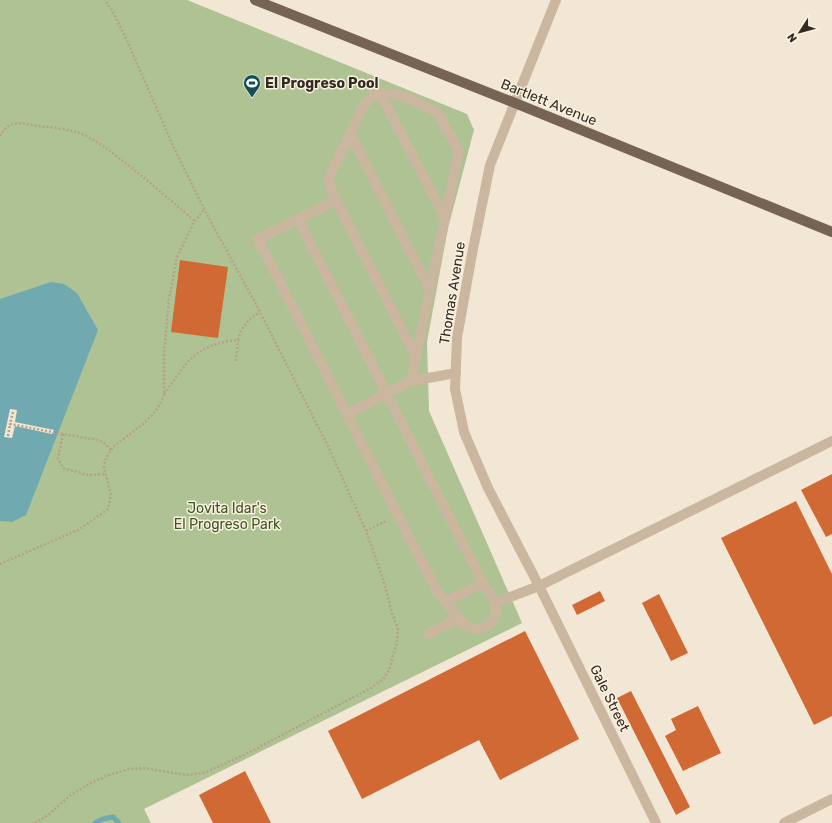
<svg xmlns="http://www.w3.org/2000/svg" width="832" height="823" font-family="Rubik,sans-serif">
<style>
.green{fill:#aec293}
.water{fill:#71a9b1}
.pier{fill:#f2e7d4}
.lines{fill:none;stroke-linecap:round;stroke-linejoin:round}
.stream{stroke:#71a9b1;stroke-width:5}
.building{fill:#d16934}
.path{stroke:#b7a18a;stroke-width:2.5;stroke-dasharray:2 2;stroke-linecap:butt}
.minor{stroke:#cbb7a0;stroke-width:10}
.major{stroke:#776353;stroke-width:10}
.labels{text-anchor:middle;stroke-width:3;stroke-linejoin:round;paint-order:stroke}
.poi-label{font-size:14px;font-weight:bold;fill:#342a24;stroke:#faf1e0;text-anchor:start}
.street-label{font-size:14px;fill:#342a24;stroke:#faf1e0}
.park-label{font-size:14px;fill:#3f5425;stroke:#faf1e0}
</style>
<rect width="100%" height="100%" fill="#f2e7d4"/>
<polygon class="green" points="0,0 187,0 467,114 474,130 448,228 427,342 429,411 522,623 144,809 151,823 0,823"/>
<polygon class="water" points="51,282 64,284 77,293 98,330 26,515 12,522 0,521 0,299"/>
<polygon class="pier" points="10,409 17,410 15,422 54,430 52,434 15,426 12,438 4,437"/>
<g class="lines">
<polyline class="stream" points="95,823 103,819 113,817 119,823"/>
</g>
<g class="building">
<polygon points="180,260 228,267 218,338 171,332"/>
<polygon points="832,474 832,534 826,537 801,490"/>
<polygon points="796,501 832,574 832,716 814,725 721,538"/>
<polygon points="600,591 605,601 577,615 572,605"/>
<polygon points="659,594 688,653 671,661 642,603"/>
<polygon points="525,631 579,739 500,780 479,740 362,799 328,731"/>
<polygon points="631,691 690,807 676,815 617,698"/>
<polygon points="698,706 721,753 683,771 665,736 676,730 671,719"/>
<polygon points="245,771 271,823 213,823 199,795"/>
</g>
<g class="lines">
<g class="path">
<path d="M0 136C9 119 21 123 37 126 51 127 66 129 79 133 95 139 109 150 123 161 147 180 171 201 195 221"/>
<polyline points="236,361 238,340"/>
<path d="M164 394C188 361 194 345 238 340 241 326 249 319 260 312"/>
<polyline points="13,412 10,424 63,434 98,440 104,443 111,450"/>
<polyline points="63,434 58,459 63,468 87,475 105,474"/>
<polyline points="8,436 10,424"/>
<polyline points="366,531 386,521"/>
<path d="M0 564 80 529 108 509 111 495 104 467 105 460 113 447C131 432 157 418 164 395V355L169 299 177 257 193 224 204 209"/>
<polyline points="35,823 48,815 72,794 91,783 109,775 129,769 144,768 186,775 204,773 248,753 371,688 383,679 389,670 397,642 398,629 392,613 383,579 366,531 328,446 260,312 204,209 174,148 125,36 110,7 104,0"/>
</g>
<g class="minor">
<polyline points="556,0 490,165 472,254 457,338 455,389 464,432 488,488 539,586 656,823"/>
<polyline points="380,93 445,218"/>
<polyline points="350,133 430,290"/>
<polyline points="336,200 416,357"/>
<path d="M298 219 483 583C488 590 495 599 496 608 498 620 486 630 474 629 470 628 467 626 463 623L436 590 258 239 336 200 328 180 362 108 372 96 380 93 403 96 437 112 459 151 411 381 347 414"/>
<polyline points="411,381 456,373"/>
<polyline points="445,602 483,583"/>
<polyline points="495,603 539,586 832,441"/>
<polyline points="428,634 459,618"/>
<polyline points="784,823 832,799"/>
</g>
<polyline class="major" points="255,0 515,103 832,232"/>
</g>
<defs>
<g id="stadium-pin" transform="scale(0.9)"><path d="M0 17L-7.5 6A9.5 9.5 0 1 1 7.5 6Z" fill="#164e58" stroke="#faf1e0"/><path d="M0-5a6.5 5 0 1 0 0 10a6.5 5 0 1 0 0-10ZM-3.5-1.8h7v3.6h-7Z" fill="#fff"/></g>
</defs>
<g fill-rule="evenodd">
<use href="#stadium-pin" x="252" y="83"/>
</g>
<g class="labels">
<g class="poi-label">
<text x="265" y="88">El Progreso Pool</text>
</g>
<g class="street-label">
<text transform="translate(549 102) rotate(22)" y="5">Bartlett Avenue</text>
<text transform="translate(452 293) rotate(-81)" y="5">Thomas Avenue</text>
<text transform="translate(610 698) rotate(64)" y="5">Gale Street</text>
</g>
<g class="park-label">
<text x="227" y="513">Jovita Idar's<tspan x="227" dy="16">El Progreso Park</tspan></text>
</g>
</g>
<g transform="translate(800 32) rotate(234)" stroke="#faf1e0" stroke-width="3" paint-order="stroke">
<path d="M0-3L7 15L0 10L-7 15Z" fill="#342a24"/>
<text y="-6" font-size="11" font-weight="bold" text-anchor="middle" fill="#342a24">N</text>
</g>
</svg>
